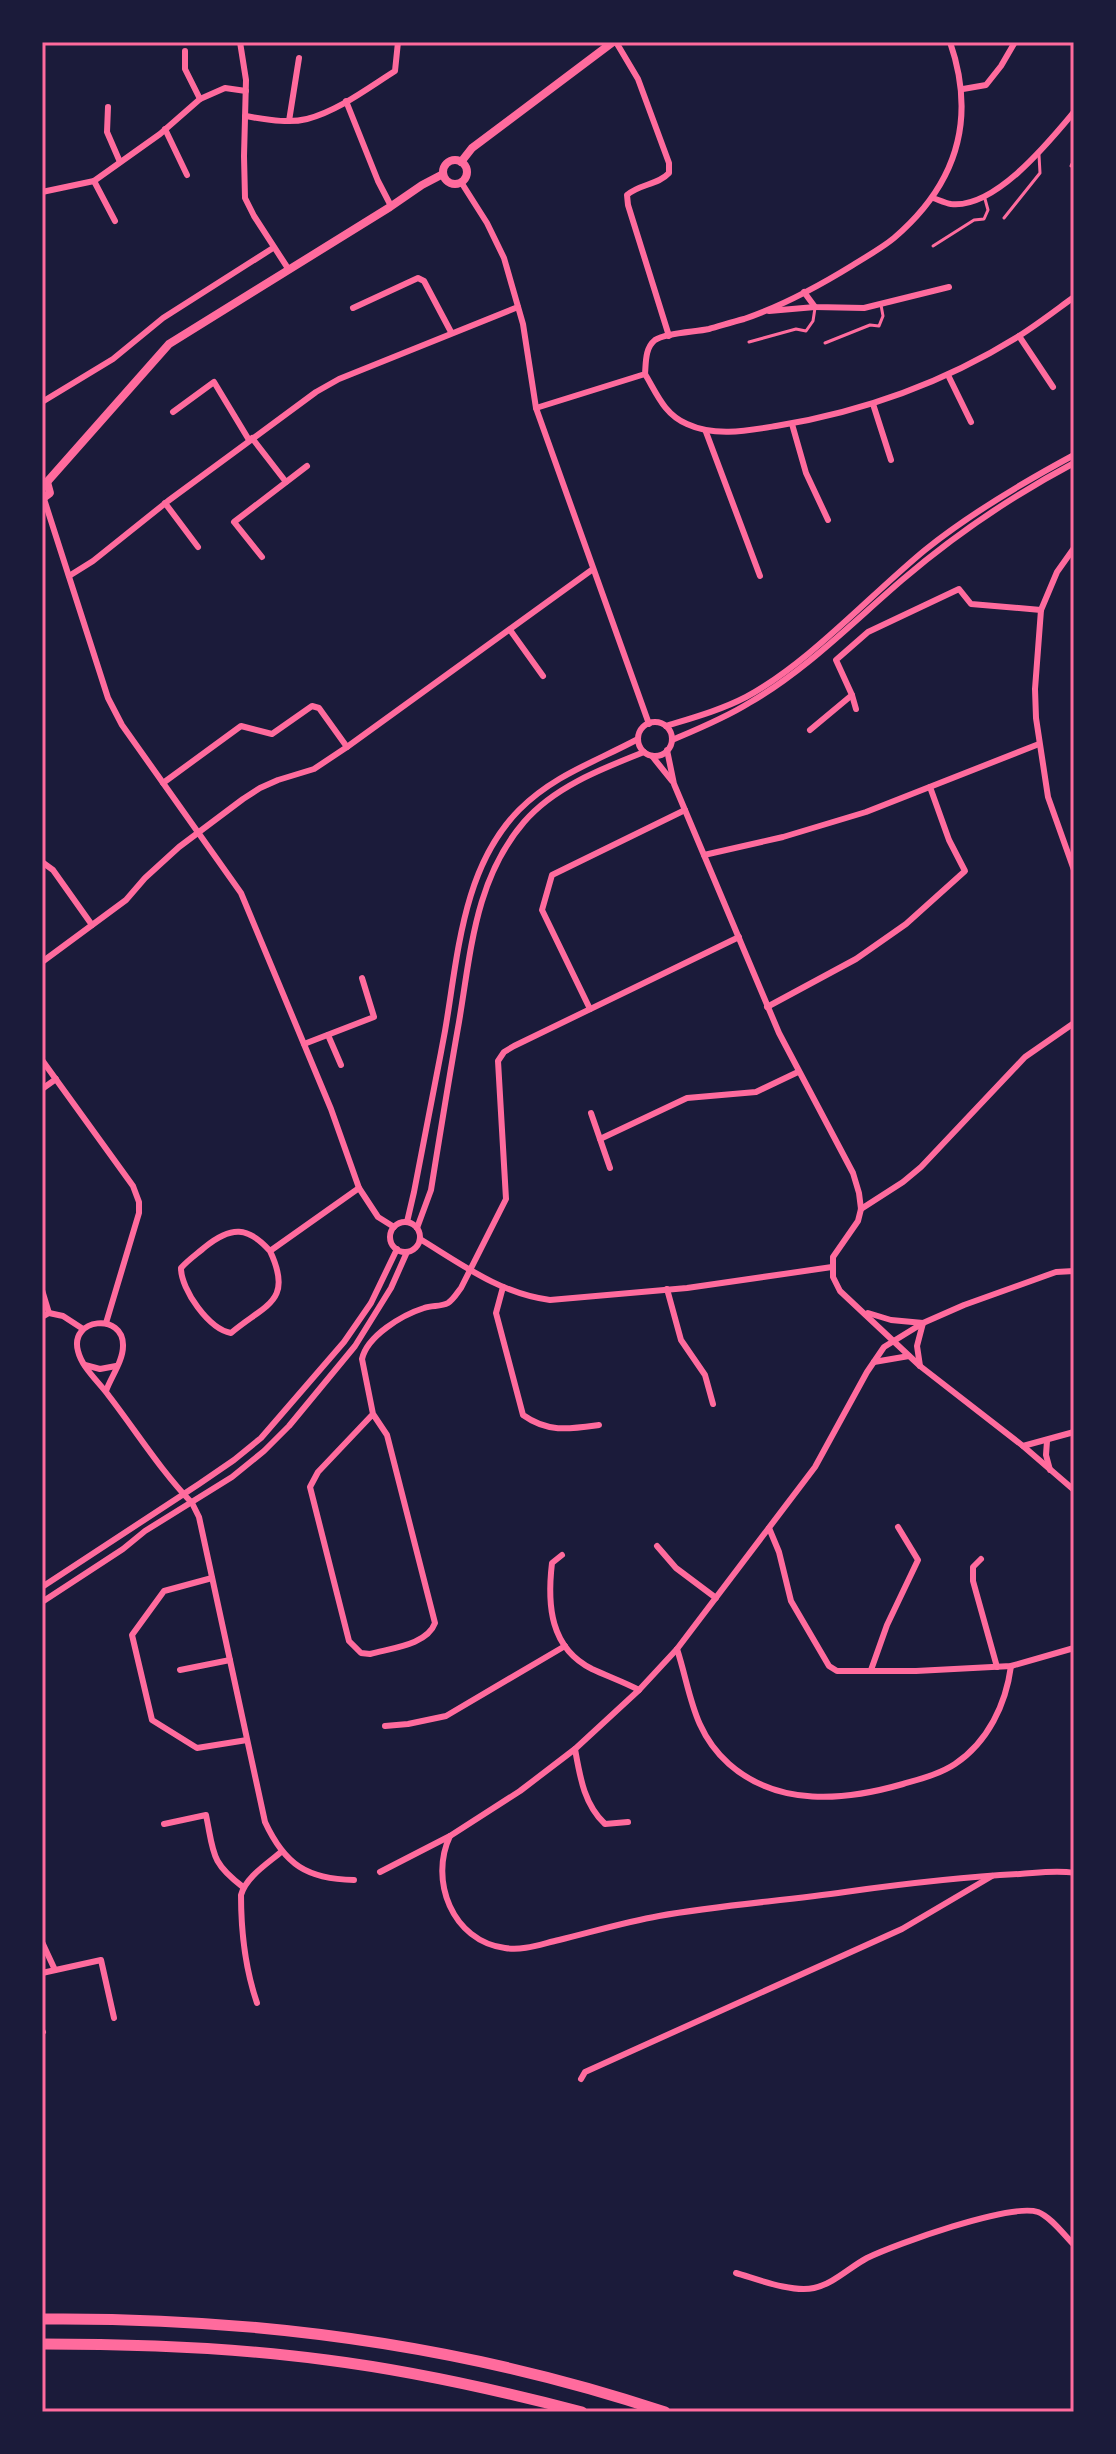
<svg xmlns="http://www.w3.org/2000/svg" width="1116" height="2454" font-family="'Nunito Sans',sans-serif">
<style>
.lines{fill:none;stroke-linecap:round;stroke-linejoin:round}
.service{stroke:#ff6b9d;stroke-width:3}
.minor{stroke:#ff6b9d;stroke-width:6}
.tertiary{stroke:#ff6b9d;stroke-width:8}
.motorway{stroke:#ff6b9d;stroke-width:11}
.neatline{fill:none;stroke:#ff6b9d;stroke-width:3}
</style>
<rect width="100%" height="100%" fill="#1b1b3a"/>
<g class="lines">
<g class="service">
<polyline points="1071,166 1074,160"/>
<polyline points="1004,218 1040,173 1039,155"/>
<polyline points="933,246 974,220 984,219 988,210 985,199"/>
<polyline points="749,342 796,329 806,331 813,321 815,308"/>
<polyline points="825,343 870,325 879,326 883,316 881,305"/>
</g>
<g class="minor">
<polyline points="240,42 246,80 244,156 245,198 254,216 289,270"/>
<path d="M616 42 638 79 669 163V173C658 185 639 184 627 195L628 205 669 336"/>
<polyline points="185,51 185,69 200,99"/>
<polyline points="963,89 986,85 1001,66 1015,42"/>
<polyline points="346,101 378,181 391,206"/>
<polyline points="108,107 107,132 120,162"/>
<path d="M245 116C265 119 287 124 307 119 338 111 368 88 395 71L398 42"/>
<polyline points="289,121 299,58"/>
<polyline points="165,129 187,175"/>
<polyline points="94,181 115,221"/>
<polyline points="461,182 487,223 504,258 523,324 536,408 649,724"/>
<polyline points="42,192 94,181 160,134 200,99 225,88 246,91"/>
<path d="M933 198C939 200 945 203 951 204 995 209 1049 142 1074 112"/>
<polyline points="804,292 815,307 864,308 949,287"/>
<polyline points="353,308 418,278 424,281 451,332"/>
<polyline points="769,311 815,307"/>
<polyline points="1019,336 1053,387"/>
<path d="M645 374C657 394 664 414 687 424 715 437 746 431 776 426 862 412 945 382 1019 336 1038 324 1056 310 1074 297"/>
<polyline points="948,375 971,422"/>
<polyline points="42,402 113,359 163,318 273,248"/>
<polyline points="873,404 891,460"/>
<path d="M536 408 645 374C646 362 645 348 655 340 665 333 695 332 709 329 720 326 732 322 744 319 782 306 819 286 853 265 867 256 882 248 894 238 956 185 977 120 950 42"/>
<polyline points="173,412 214,382 249,440"/>
<polyline points="792,424 806,473 828,520"/>
<polyline points="706,432 760,576"/>
<polyline points="252,438 286,482"/>
<polyline points="44,499 108,698 122,725 241,893 331,1109 359,1188 378,1217 394,1227"/>
<polyline points="165,503 198,547"/>
<polyline points="1074,548 1057,572 1041,610 1035,689 1036,718 1048,797 1074,870"/>
<polyline points="262,557 234,522 307,466"/>
<polyline points="69,576 93,561 168,501 316,392 339,379 518,307"/>
<polyline points="510,630 543,676"/>
<polyline points="852,695 856,709"/>
<circle cx="655" cy="739" r="17"/>
<path d="M666 726C692 718 721 710 746 697 809 663 868 597 925 550 971 513 1022 483 1074 455"/>
<polyline points="810,730 852,695 836,660 868,632 959,589 971,604 1041,610"/>
<path d="M672 740C698 729 725 718 749 703 805 671 853 622 902 580 957 533 1010 497 1074 463"/>
<polyline points="667,750 674,784 779,1033 853,1173 859,1193 861,1209 858,1221 833,1257 833,1277 840,1291 920,1366 1023,1446 1074,1432"/>
<polyline points="652,756 672,781"/>
<polyline points="163,783 241,726 272,734 312,706 319,708 347,747"/>
<polyline points="704,855 783,837 866,812 1039,744"/>
<polyline points="42,862 53,870 92,925"/>
<polyline points="42,962 126,900 145,878 179,847 243,799 260,788 278,780 314,769 347,747 593,569"/>
<polyline points="767,1007 856,959 906,924 965,871 949,840 930,787"/>
<polyline points="590,1009 542,910 552,875 685,810"/>
<polyline points="328,1035 341,1065"/>
<polyline points="304,1044 374,1017 362,978"/>
<polyline points="42,1060 133,1186 139,1202 139,1213 106,1323"/>
<polyline points="42,1089 56,1079"/>
<polyline points="591,1113 610,1168"/>
<polyline points="600,1139 687,1098 756,1092 798,1072"/>
<polyline points="861,1209 903,1182 921,1167 1025,1057 1074,1023"/>
<path d="M407 1222 414 1192C424 1139 435 1085 445 1031 458 956 462 868 519 810 554 775 595 762 638 739"/>
<circle cx="405" cy="1237" r="15"/>
<path d="M417 1228 431 1190C440 1134 449 1078 459 1022 471 951 475 879 524 822 554 787 601 769 644 752"/>
<path d="M420 1239C461 1264 501 1294 550 1300L687 1288 832 1267"/>
<path d="M270 1251C294 1302 265 1304 231 1333 209 1329 181 1290 181 1268 188 1260 197 1254 205 1247 231 1226 248 1226 270 1251L359 1188"/>
<path d="M503 1287 496 1313 523 1415C548 1433 570 1429 599 1425"/>
<polyline points="667,1289 681,1340 705,1375 713,1404"/>
<polyline points="42,1290 49,1313"/>
<polyline points="868,1313 891,1320 923,1323"/>
<polyline points="42,1317 49,1313 63,1316 83,1329"/>
<polyline points="874,1362 909,1356"/>
<polyline points="85,1365 100,1369 116,1366"/>
<polyline points="920,1366 917,1346 923,1323"/>
<path d="M106 1391C111 1377 123 1361 123 1346 124 1312 69 1318 78 1351 82 1368 99 1382 109 1396 136 1431 161 1471 192 1503L199 1517 265 1822C285 1865 307 1879 354 1880"/>
<path d="M373 1414 318 1472 310 1487 349 1641 361 1653 370 1654C391 1648 427 1645 435 1623L387 1435 373 1414 362 1359C367 1336 402 1315 424 1308 432 1305 441 1307 448 1303 454 1299 457 1293 461 1288L506 1199 498 1061 504 1052 514 1046 739 937"/>
<polyline points="1047,1441 1046,1455 1050,1470"/>
<polyline points="1023,1446 1074,1490"/>
<polyline points="769,1528 779,1552 791,1601 829,1666 837,1671 916,1671 1011,1666 1074,1648"/>
<polyline points="657,1546 676,1568 716,1598"/>
<path d="M562 1555 552 1563C547 1605 550 1648 592 1669 607 1676 624 1682 639 1690"/>
<polyline points="981,1559 973,1567 973,1581 997,1667"/>
<polyline points="212,1578 164,1591 132,1635 152,1720 197,1748 247,1740"/>
<polyline points="42,1587 199,1484 234,1460 261,1438 344,1342 371,1303 397,1249"/>
<polyline points="42,1602 123,1549 145,1531 232,1477 264,1451 289,1426 355,1346 391,1288 407,1252"/>
<path d="M677 1649C691 1692 692 1731 729 1764 778 1807 844 1801 903 1784 920 1779 940 1774 955 1764 988 1742 1006 1704 1011 1666"/>
<polyline points="180,1670 230,1660"/>
<polyline points="871,1670 887,1625 918,1560 898,1527"/>
<polyline points="385,1726 408,1724 446,1716 565,1646"/>
<path d="M575 1749C580 1777 584 1804 605 1824L628 1822"/>
<path d="M164 1824 206 1815C214 1853 210 1862 243 1887"/>
<path d="M450 1836C429 1880 452 1941 505 1948 523 1951 541 1944 559 1940 592 1932 625 1922 659 1916 720 1905 783 1901 845 1892 903 1884 961 1877 1020 1874 1037 1873 1056 1870 1074 1873"/>
<polyline points="380,1872 450,1836 520,1791 575,1749 639,1690 677,1649 815,1467 867,1372 884,1347 923,1323 964,1305 1056,1272 1074,1271"/>
<polyline points="42,1942 55,1970"/>
<polyline points="42,1973 101,1960 114,2018"/>
<path d="M257 2003C245 1968 241 1932 241 1895 246 1877 267 1864 281 1852"/>
<polyline points="42,2030 43,2032"/>
<polyline points="581,2079 585,2072 902,1929 992,1876"/>
<path d="M736 2273C757 2279 792 2293 814 2288 833 2284 850 2267 867 2258 896 2244 1010 2203 1038 2212 1051 2217 1064 2235 1074 2245"/>
</g>
<g class="tertiary">
<circle cx="455" cy="172" r="12"/>
<polyline points="461,162 472,148 613,42"/>
<polyline points="47,482 169,344 390,207 422,185 443,174"/>
<polyline points="42,499 50,493 47,482"/>
</g>
<g class="motorway">
<path d="M42 2319C253 2317 464 2345 665 2412"/>
<path d="M42 2344C137 2344 232 2347 327 2360 413 2371 498 2390 582 2412"/>
</g>
</g>
<rect width="1116" height="2454" fill="none" stroke="#1b1b3a" stroke-width="88"/>
<rect x="44" y="44" width="1028" height="2366" class="neatline"/>
</svg>
